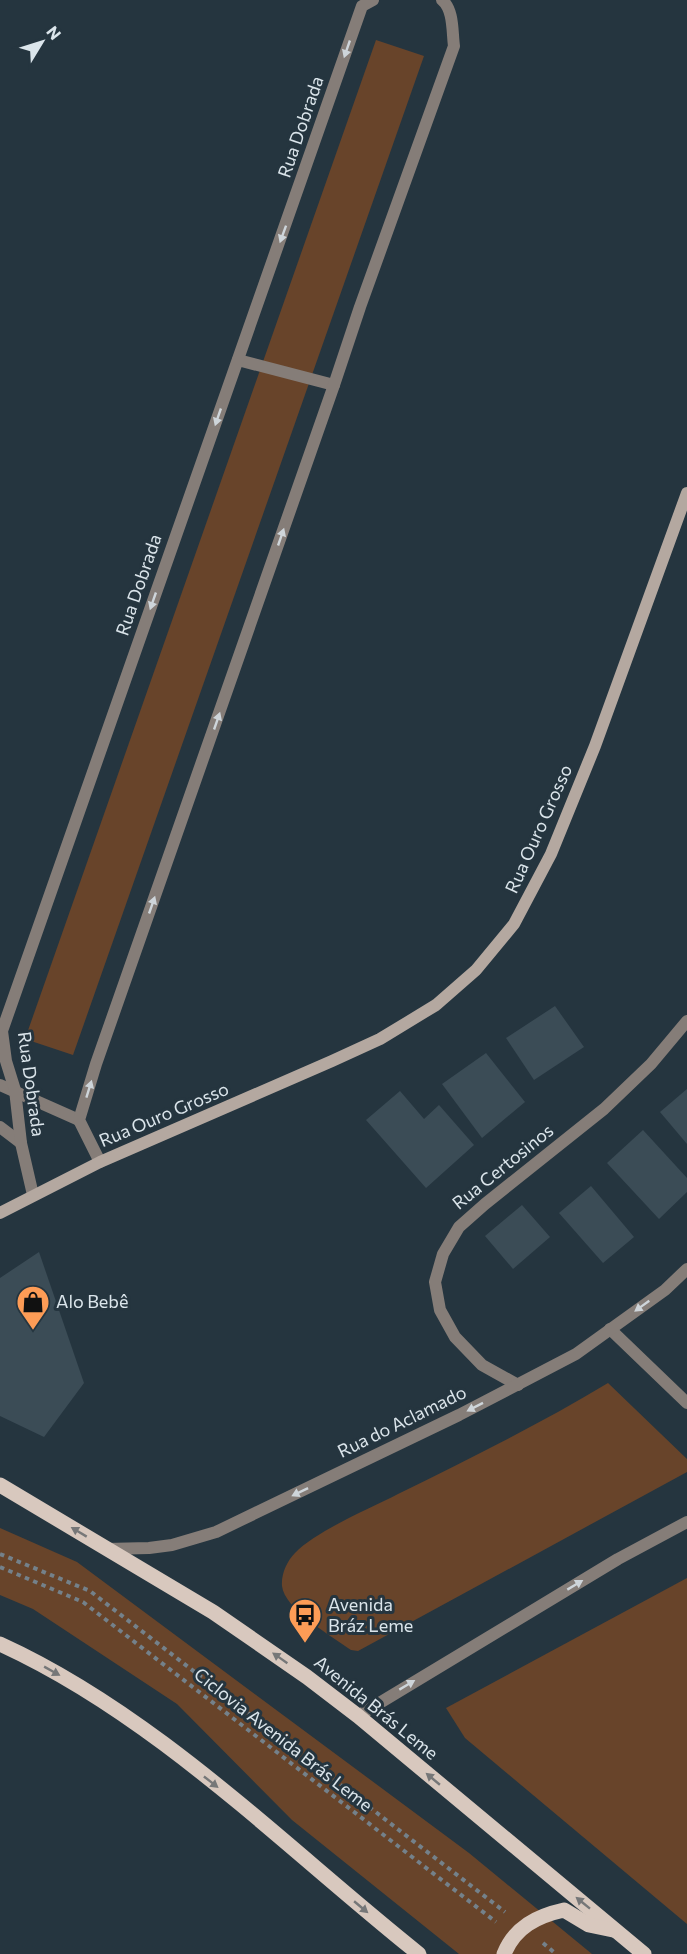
<svg xmlns="http://www.w3.org/2000/svg" width="687" height="1954" font-family="Commissioner,sans-serif">
<style>
.green{fill:#68442a}
.building{fill:#3b4c56}
.lines{fill:none;stroke-linecap:round;stroke-linejoin:round}
.path{stroke:#74818a;stroke-width:4;stroke-dasharray:4.5 4.5;stroke-linecap:butt}
.street{stroke:#857d78;stroke-width:12}
.secondary{stroke:#b4a8a0;stroke-width:12}
.primary{stroke:#d8c8be;stroke-width:15}
.oneway{fill:#ced5da}
.oneway2{fill:#767778}
.labels{text-anchor:middle;stroke-width:6;stroke-linejoin:round;paint-order:stroke}
.street-label{font-size:18px;fill:#dbe5eb;stroke:#25353f}
.poi-label{font-size:18px;fill:#dbe5eb;stroke:#25353f;text-anchor:start}
</style>
<rect width="100%" height="100%" fill="#25353f"/>
<g class="green">
<polygon points="376,40 424,56 73,1055 25,1039"/>
<path d="M608 1383 687 1459V1472L358 1651 351 1650C333 1637 284 1609 282 1586 281 1574 287 1561 295 1553 316 1531 369 1509 398 1494 469 1459 540 1424 608 1383Z"/>
<polygon points="0,1528 77,1562 469,1853 592,1954 459,1954 292,1820 177,1704 33,1609 0,1595"/>
<polygon points="687,1578 687,1924 465,1738 446,1708"/>
</g>
<g class="building">
<polygon points="555,1006 584,1047 534,1080 506,1038"/>
<polygon points="486,1053 525,1102 482,1138 442,1084"/>
<polygon points="687,1089 687,1144 660,1112"/>
<polygon points="400,1091 424,1119 439,1105 474,1145 426,1188 366,1120"/>
<polygon points="643,1130 687,1178 687,1192 659,1219 607,1163"/>
<polygon points="591,1186 634,1237 603,1263 559,1213"/>
<polygon points="522,1205 550,1237 513,1269 485,1236"/>
<polygon points="39,1252 84,1383 44,1437 0,1416 0,1278"/>
</g>
<g class="lines">
<g class="path">
<polyline points="0,1554 90,1591 505,1912"/>
<polyline points="0,1567 83,1602 496,1922"/>
<polyline points="543,1943 556,1954"/>
</g>
<g class="street">
<polyline points="238,360 334,385"/>
<polyline points="0,1085 79,1120"/>
<polyline points="0,1127 21,1143"/>
<path d="M100 1162 79 1120 96 1064 334 385 360 307 454 46C452 32 454 10 442 0"/>
<polyline points="33,1195 21,1143 15,1090 6,1061 2,1031 362,6 373,0"/>
<polyline points="610,1329 687,1403"/>
<polyline points="518,1385 482,1365 455,1337 440,1310 435,1282 443,1254 459,1227 485,1204 604,1109 651,1064 687,1021"/>
<polyline points="106,1549 149,1548 172,1545 216,1532 459,1415 576,1354 665,1290 687,1269"/>
<polyline points="358,1716 618,1559 687,1522"/>
</g>
<polyline class="secondary" points="0,1213 100,1162 332,1061 380,1039 436,1005 476,970 514,924 551,854 595,746 687,493"/>
<g class="primary">
<polyline points="0,1485 213,1612 307,1677 358,1716 644,1954"/>
<path d="M0 1644C156 1715 286 1848 419 1954"/>
<path d="M504 1954C515 1927 537 1916 564 1910L589 1925 613 1930"/>
</g>
</g>
<defs><path id="oneway-solid" d="M-6-.8H1V-3.2L6.5 0L1 3.2V.8H-6Z" transform="scale(1.5)"/></defs>
<g class="oneway">
<use href="#oneway-solid" transform="translate(347 49) rotate(109)"/>
<use href="#oneway-solid" transform="translate(283 234) rotate(110)"/>
<use href="#oneway-solid" transform="translate(218 417) rotate(109)"/>
<use href="#oneway-solid" transform="translate(281 537) rotate(-71)"/>
<use href="#oneway-solid" transform="translate(153 601) rotate(109)"/>
<use href="#oneway-solid" transform="translate(217 721) rotate(-71)"/>
<use href="#oneway-solid" transform="translate(152 905) rotate(-71)"/>
<use href="#oneway-solid" transform="translate(89 1089) rotate(-73)"/>
<use href="#oneway-solid" transform="translate(642 1306) rotate(144)"/>
<use href="#oneway-solid" transform="translate(475 1407) rotate(153)"/>
<use href="#oneway-solid" transform="translate(300 1492) rotate(154)"/>
<use href="#oneway-solid" transform="translate(575 1585) rotate(-31)"/>
<use href="#oneway-solid" transform="translate(407 1685) rotate(-31)"/>
</g>
<g class="oneway2">
<use href="#oneway-solid" transform="translate(79 1532) rotate(-149)"/>
<use href="#oneway-solid" transform="translate(280 1658) rotate(-145)"/>
<use href="#oneway-solid" transform="translate(52 1671) rotate(29)"/>
<use href="#oneway-solid" transform="translate(433 1779) rotate(-140)"/>
<use href="#oneway-solid" transform="translate(211 1782) rotate(38)"/>
<use href="#oneway-solid" transform="translate(583 1903) rotate(-141)"/>
<use href="#oneway-solid" transform="translate(361 1907) rotate(40)"/>
</g>
<defs>
<g id="shop-pin" transform="scale(1.725)"><path d="M0 17L-7.5 6A9.5 9.5 0 1 1 7.5 6Z" fill="#fd9c56" stroke="#25353f"/><path d="M-5-2.5h2.3a2.7 3.5 0 0 1 5.4 0H5L5.5 6h-11ZM-1.5-2.5h3a1.5 2.3 0 0 0-3 0Z" fill="#111"/></g>
<g id="bus-pin" transform="scale(1.725)"><path d="M0 17L-7.5 6A9.5 9.5 0 1 1 7.5 6Z" fill="#fd9c56" stroke="#25353f"/><path d="M-5-6H5V4H4V6H2V4H-2V6H-4V4H-5ZM-3.5-4V0h7V-4ZM-3.5 1.2v1.5H-2V1.2ZM2 1.2v1.5H3.5V1.2Z" fill="#111"/></g>
</defs>
<g fill-rule="evenodd">
<use href="#shop-pin" x="33" y="1302"/>
<use href="#bus-pin" x="305" y="1615"/>
</g>
<g class="labels">
<g class="street-label">
<text transform="translate(301 127) rotate(-71)" y="6">Rua Dobrada</text>
<text transform="translate(139 585) rotate(-71)" y="6">Rua Dobrada</text>
<text transform="translate(539 829) rotate(-66)" y="6">Rua Ouro Grosso</text>
<text transform="translate(31 1084) rotate(82)" y="6">Rua Dobrada</text>
<text transform="translate(164 1115) rotate(-23)" y="6">Rua Ouro Grosso</text>
<text transform="translate(503 1167) rotate(-39)" y="6">Rua Certosinos</text>
<text transform="translate(402 1422) rotate(-26)" y="6">Rua do Aclamado</text>
<text transform="translate(376 1708) rotate(39)" y="6">Avenida Brás Leme</text>
<text transform="translate(283 1740) rotate(38)" y="6">Ciclovia Avenida Brás Leme</text>
</g>
<g class="poi-label">
<text x="56" y="1308">Alo Bebê</text>
<text x="328" y="1611">Avenida<tspan x="328" dy="21">Bráz Leme</tspan></text>
</g>
</g>
<g transform="translate(42 42) rotate(52)" stroke="#25353f" stroke-width="4.5" paint-order="stroke">
<path d="M0-4.5L10 22L0 15L-10 22Z" fill="#dbe5eb"/>
<text y="-9" font-size="16" font-weight="bold" text-anchor="middle" fill="#dbe5eb">N</text>
</g>
</svg>
